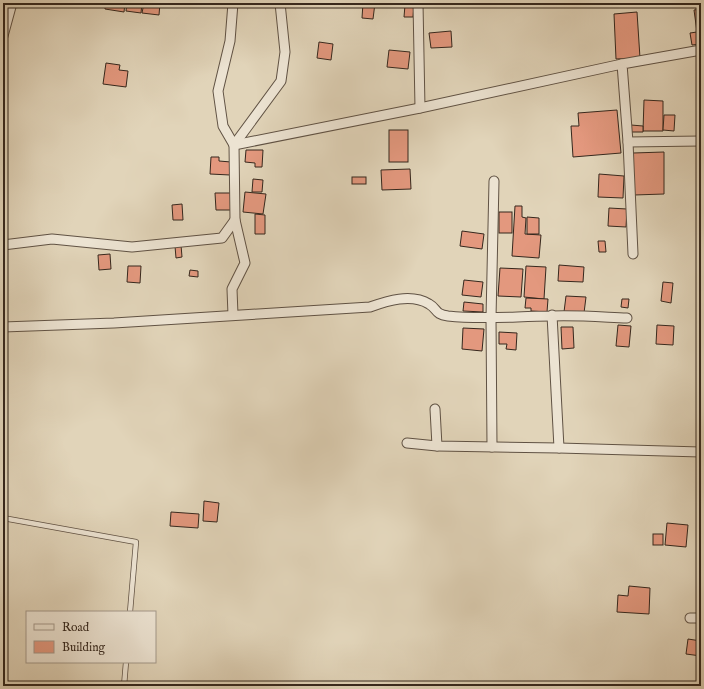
<svg xmlns="http://www.w3.org/2000/svg" width="704" height="689" font-family="'IM FELL English',serif">
<style>
.building{fill:#e3987e;stroke:#35271d}
.lines{fill:none;stroke-linecap:round;stroke-linejoin:round}
.service-casing{stroke:#605244;stroke-width:6}
.minor-casing{stroke:#605244;stroke-width:11}
.service{stroke:#ece3d2;stroke-width:4.5}
.minor{stroke:#ece3d2;stroke-width:9}
</style>
<rect width="100%" height="100%" fill="#e1d4b9"/>
<filter id="stains"><feTurbulence type="fractalNoise" baseFrequency=".005" numOctaves="4"/><feColorMatrix values="0 0 0 0 .2 0 0 0 0 .09 0 0 0 0 .02 0 0 0 .5 -.17"/></filter>
<radialGradient id="worn" r=".72"><stop offset=".6" stop-color="#630" stop-opacity="0"/><stop offset="1" stop-color="#630" stop-opacity=".3"/></radialGradient>
<g class="building">
<polygon points="105,3 125,3 124,12 105,9"/>
<polygon points="127,3 142,3 141,13 126,11"/>
<polygon points="144,3 160,3 159,15 142,13"/>
<polygon points="363,3 375,3 373,19 362,18"/>
<polygon points="405,5 414,6 413,17 404,17"/>
<polygon points="701,9 701,44 692,45 690,33 697,32 694,10"/>
<polygon points="637,12 640,58 616,59 614,14"/>
<polygon points="451,31 452,47 431,48 429,33"/>
<polygon points="319,42 333,44 331,60 317,58"/>
<polygon points="389,50 410,52 408,69 387,67"/>
<polygon points="106,63 120,65 119,70 128,71 126,87 103,84"/>
<polygon points="644,100 663,101 663,131 643,131"/>
<polygon points="617,110 621,153 573,157 571,126 579,126 578,113"/>
<polygon points="664,115 675,115 674,131 663,130"/>
<polygon points="631,125 643,126 643,132 631,132"/>
<rect x="389" y="130" width="19" height="32"/>
<polygon points="246,150 263,150 262,167 255,167 255,163 245,162"/>
<polygon points="664,152 664,194 634,195 633,153"/>
<polygon points="211,157 219,157 219,161 231,162 230,175 210,174"/>
<polygon points="410,169 411,189 382,190 381,170"/>
<polygon points="599,174 624,176 623,198 598,197"/>
<rect x="352" y="177" width="14" height="7"/>
<polygon points="253,179 263,180 262,192 252,192"/>
<polygon points="245,192 266,194 263,214 243,212"/>
<polygon points="215,193 232,193 232,210 216,210"/>
<polygon points="182,204 183,220 173,220 172,205"/>
<polygon points="515,206 522,206 522,217 526,218 525,234 541,235 539,258 512,256"/>
<polygon points="609,208 627,209 626,227 608,226"/>
<rect x="499" y="212" width="13" height="21"/>
<polygon points="255,214 265,215 265,234 255,234"/>
<polygon points="527,217 539,218 539,234 527,234"/>
<polygon points="462,231 484,234 482,249 460,246"/>
<polygon points="598,241 605,241 606,252 599,252"/>
<polygon points="181,245 182,257 176,258 175,246"/>
<polygon points="110,254 111,269 99,270 98,255"/>
<polygon points="559,265 584,267 583,282 558,281"/>
<polygon points="128,266 141,266 140,283 127,282"/>
<polygon points="526,266 546,267 544,299 524,297"/>
<polygon points="500,268 523,269 521,297 498,296"/>
<polygon points="190,270 198,271 198,277 189,276"/>
<polygon points="464,280 483,282 481,297 462,295"/>
<polygon points="663,282 673,283 671,303 661,301"/>
<polygon points="566,296 586,297 584,313 564,312"/>
<polygon points="526,298 548,299 547,312 531,311 531,308 525,308"/>
<polygon points="622,299 629,299 628,308 621,307"/>
<polygon points="464,302 483,304 483,312 463,311"/>
<polygon points="618,325 631,326 629,347 616,346"/>
<polygon points="657,325 674,326 673,345 656,344"/>
<polygon points="561,327 573,327 574,348 562,349"/>
<polygon points="463,328 484,329 482,351 462,349"/>
<polygon points="499,332 517,333 516,350 506,349 507,344 499,344"/>
<polygon points="204,501 219,503 217,522 203,521"/>
<polygon points="171,512 199,514 198,528 170,526"/>
<polygon points="667,523 688,525 686,547 665,545"/>
<rect x="653" y="534" width="10" height="11"/>
<polygon points="629,586 650,588 649,614 617,612 618,595 628,596"/>
<polygon points="688,639 701,641 701,656 686,654"/>
</g>
<g class="lines">
<g class="service-casing">
<g id="service">
<polyline points="3,518 136,542 130,612"/>
<polyline points="124,686 126,662"/>
</g>
</g>
<g class="minor-casing">
<g id="minor">
<polyline points="233,3 230,41 218,91 223,126 234,145 420,108 622,64"/>
<polyline points="418,3 420,108"/>
<polyline points="3,36 12,3"/>
<polyline points="628,142 701,141"/>
<polyline points="3,245 52,239 132,247 222,238 235,220"/>
<polyline points="633,254 628,142 622,64 701,50"/>
<polyline points="233,315 232,289 245,263 235,220 234,145 281,81 285,52 280,3"/>
<polyline points="552,315 559,448"/>
<path d="M3 327 114 323 370 307C387 301 411 293 429 304 438 309 434 314 448 316 483 320 517 316 551 316 577 315 602 317 627 318"/>
<polyline points="435,409 437,446"/>
<polyline points="407,443 437,446 559,448 701,452"/>
<polyline points="492,447 491,318 494,181"/>
<polyline points="690,618 701,618"/>
</g>
</g>
<use href="#service" class="service"/>
<use href="#minor" class="minor"/>
</g>
<rect width="704" height="689" fill="none" stroke="#e1d4b9" stroke-width="16"/>
<rect x="4" y="4" width="696" height="681" fill="none" stroke="#35271d" stroke-width="2"/>
<rect x="8" y="8" width="688" height="673" fill="none" stroke="#35271d"/>
<rect x="26" y="611" width="130" height="52" fill="#ece3d2" stroke="#a3988a"/>
<rect x="34" y="624" width="20" height="6" fill="#ece3d2" stroke="#a3988a"/>
<text x="62" y="631" font-size="12" fill="#35271d">Road</text>
<rect x="34" y="641" width="20" height="12" fill="#e3987e" stroke="#a3988a"/>
<text x="62" y="651" font-size="12" fill="#35271d">Building</text>
<rect width="100%" height="100%" filter="url(#stains)"/>
<rect width="100%" height="100%" fill="url(#worn)"/>
</svg>
